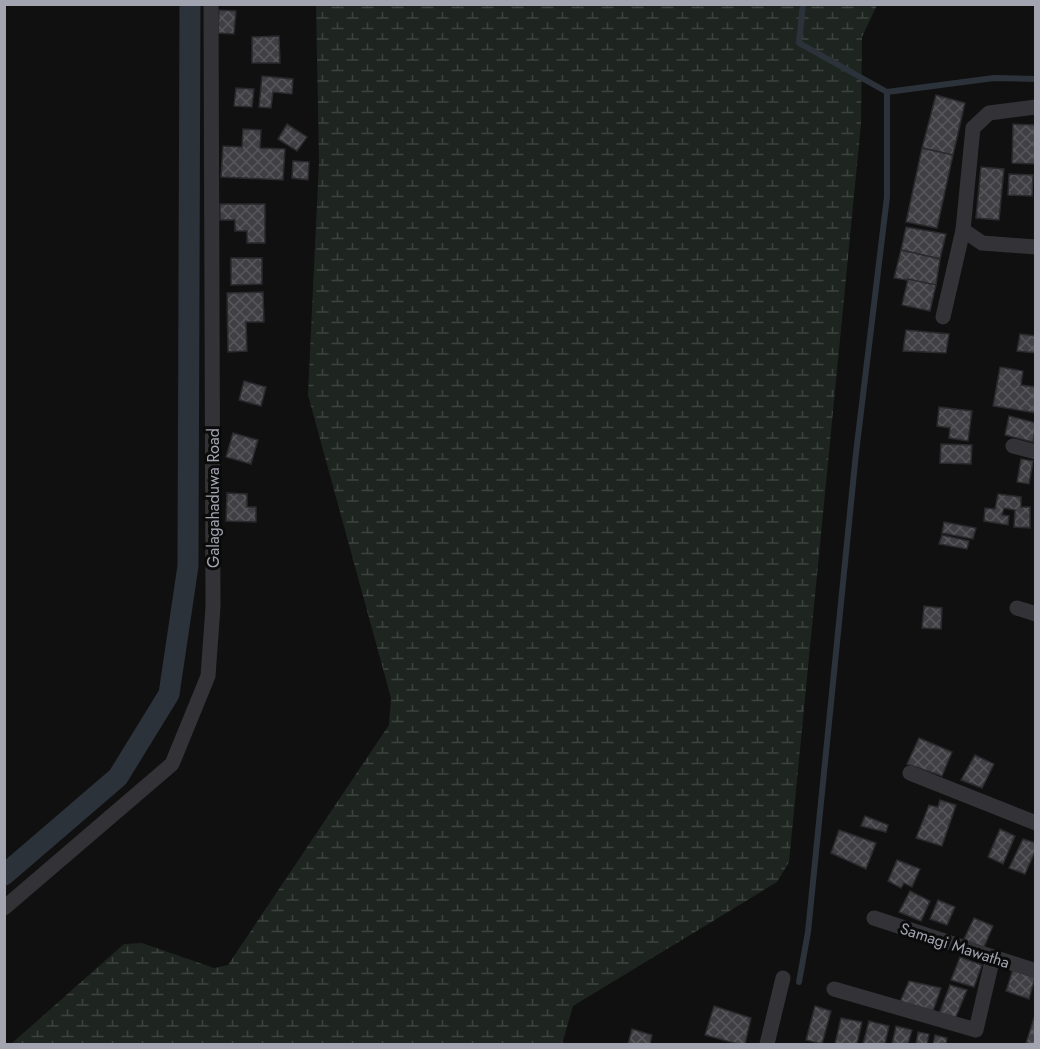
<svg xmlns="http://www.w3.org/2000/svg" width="1040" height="1049" font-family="Jost,sans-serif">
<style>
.wetland{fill:url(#wetland-marsh)}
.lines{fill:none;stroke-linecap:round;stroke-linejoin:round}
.stream{stroke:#2c323a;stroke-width:6}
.canal{stroke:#2c323a;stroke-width:21}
.building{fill:url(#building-cross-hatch);stroke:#2a2a2d;stroke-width:1.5}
.minor{stroke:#333337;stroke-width:15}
.labels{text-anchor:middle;stroke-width:6;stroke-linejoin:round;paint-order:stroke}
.street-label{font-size:16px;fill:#a2a4b0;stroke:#0b0b0c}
</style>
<defs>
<pattern id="wetland-marsh" width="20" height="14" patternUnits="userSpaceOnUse" patternTransform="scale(1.5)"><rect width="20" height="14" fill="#1e2520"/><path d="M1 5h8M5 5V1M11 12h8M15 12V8" fill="none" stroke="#3c423e"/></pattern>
<pattern id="building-cross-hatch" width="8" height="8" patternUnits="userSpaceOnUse" patternTransform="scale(1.5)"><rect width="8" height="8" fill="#3f3f44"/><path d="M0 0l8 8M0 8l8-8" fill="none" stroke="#58585c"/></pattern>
</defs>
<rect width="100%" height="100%" fill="#101011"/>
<polygon class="wetland" points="316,5 877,5 862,37 861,124 789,862 777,882 573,1006 562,1044 11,1044 124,944 142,943 214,968 228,965 389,725 391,698 308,395 319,162"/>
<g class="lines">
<g class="stream">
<polyline points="887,92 994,78 1036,79"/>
<polyline points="799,982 808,932 856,453 887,197 887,92 799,43 803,4"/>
</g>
<polyline class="canal" points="4,875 118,777 169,694 188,566 190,4"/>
</g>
<g class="building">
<polygon points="219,10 236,11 234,34 218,33"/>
<polygon points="279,36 280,63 252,63 252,37"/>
<polygon points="262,76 293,79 292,94 273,92 271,108 259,107"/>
<polygon points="236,88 254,89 252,107 234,106"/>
<polygon points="936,95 965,103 953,155 922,148"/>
<polygon points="287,124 307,137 297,151 278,139"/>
<polygon points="1013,124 1036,125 1036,164 1012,163"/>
<polygon points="243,129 261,130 260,148 285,149 283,180 221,177 223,146 242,147"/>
<polygon points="922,148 953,155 937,228 906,222"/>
<polygon points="293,161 309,162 308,180 292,178"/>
<polygon points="981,167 1004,169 999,220 976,218"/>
<polygon points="1009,174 1033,175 1032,196 1008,195"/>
<polygon points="220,204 265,204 265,243 247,243 247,231 235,231 235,220 220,220"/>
<polygon points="906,227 946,234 940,259 901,250"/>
<polygon points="901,250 940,259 936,285 894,278"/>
<polygon points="231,258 262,258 262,284 231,285"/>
<polygon points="908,279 936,285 930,311 902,305"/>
<polygon points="263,292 264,322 246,322 247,351 228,352 227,293"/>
<polygon points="906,330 949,334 946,353 903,351"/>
<polygon points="1020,334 1036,336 1036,353 1017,351"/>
<polygon points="1000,367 1023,371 1021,385 1036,387 1036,413 993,406"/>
<polygon points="244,381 266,387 261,406 239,400"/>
<polygon points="939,407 972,411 968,441 949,438 950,428 937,426"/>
<polygon points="1009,416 1036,423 1033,442 1005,435"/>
<polygon points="233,433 258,440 251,464 226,457"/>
<polygon points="941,444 972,445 971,464 940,463"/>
<polygon points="1021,459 1033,461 1029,484 1017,482"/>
<polygon points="227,493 247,494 247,507 256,507 256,522 226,521"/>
<polygon points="998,494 1021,497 1021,507 1030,507 1030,528 1014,527 1015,510 1004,508 1002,515 1009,516 1008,525 984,521 985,508 995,509"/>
<polygon points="944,522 976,528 973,539 942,533"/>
<polygon points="942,535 969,541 967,549 939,544"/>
<polygon points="924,606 942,608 941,629 922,628"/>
<polygon points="919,738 952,752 942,776 907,764"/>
<polygon points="975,755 994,764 982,788 961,780"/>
<polygon points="940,800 956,805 942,846 916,838 929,805 938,807"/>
<polygon points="865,816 888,825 886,832 861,826"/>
<polygon points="1000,829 1015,836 1003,864 988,857"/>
<polygon points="839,830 876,843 866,869 831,853"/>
<polygon points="1023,839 1036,843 1036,849 1025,874 1009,868"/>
<polygon points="897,860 920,869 912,887 904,883 901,888 888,881"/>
<polygon points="910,891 930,901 921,921 899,912"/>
<polygon points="938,900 955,907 947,925 930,919"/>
<polygon points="974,918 993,926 984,947 963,941"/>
<polygon points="960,957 982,965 974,987 951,980"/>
<polygon points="1013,969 1035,978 1029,999 1006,991"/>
<polygon points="909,981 941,988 933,1011 900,1002"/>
<polygon points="950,985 967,990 955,1019 939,1014"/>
<polygon points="714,1006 751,1018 745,1044 738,1044 705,1035"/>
<polygon points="815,1006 831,1011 822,1044 806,1040"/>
<polygon points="1036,1012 1036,1044 1030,1044 1026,1043"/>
<polygon points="841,1018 862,1022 857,1044 835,1044"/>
<polygon points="869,1021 889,1026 885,1044 863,1044"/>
<polygon points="896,1026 912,1030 908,1044 892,1044"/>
<polygon points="632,1029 652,1035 650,1044 628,1044"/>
<polygon points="918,1032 929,1034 927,1044 916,1044"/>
<polygon points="935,1035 947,1038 946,1044 933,1044"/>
</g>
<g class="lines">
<g class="minor">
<polyline points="1036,107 989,113 973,128 963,230 982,243 1036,247"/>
<polyline points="943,317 963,230"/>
<polyline points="1013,446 1036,452"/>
<polyline points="1017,608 1036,614"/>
<polyline points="910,773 1036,823"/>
<polyline points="4,908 172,764 208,676 213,607 211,4"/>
<polyline points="874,918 1036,971"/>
<polyline points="834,989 976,1030 993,957"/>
<polyline points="767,1044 783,978"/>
</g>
</g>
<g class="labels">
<g class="street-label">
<text transform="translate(213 498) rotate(-90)" y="6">Galagahaduwa Road</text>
<text transform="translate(955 945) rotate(18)" y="6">Samagi Mawatha</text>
</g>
</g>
<rect width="1040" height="1049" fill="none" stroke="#a2a4b0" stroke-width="12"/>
</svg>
